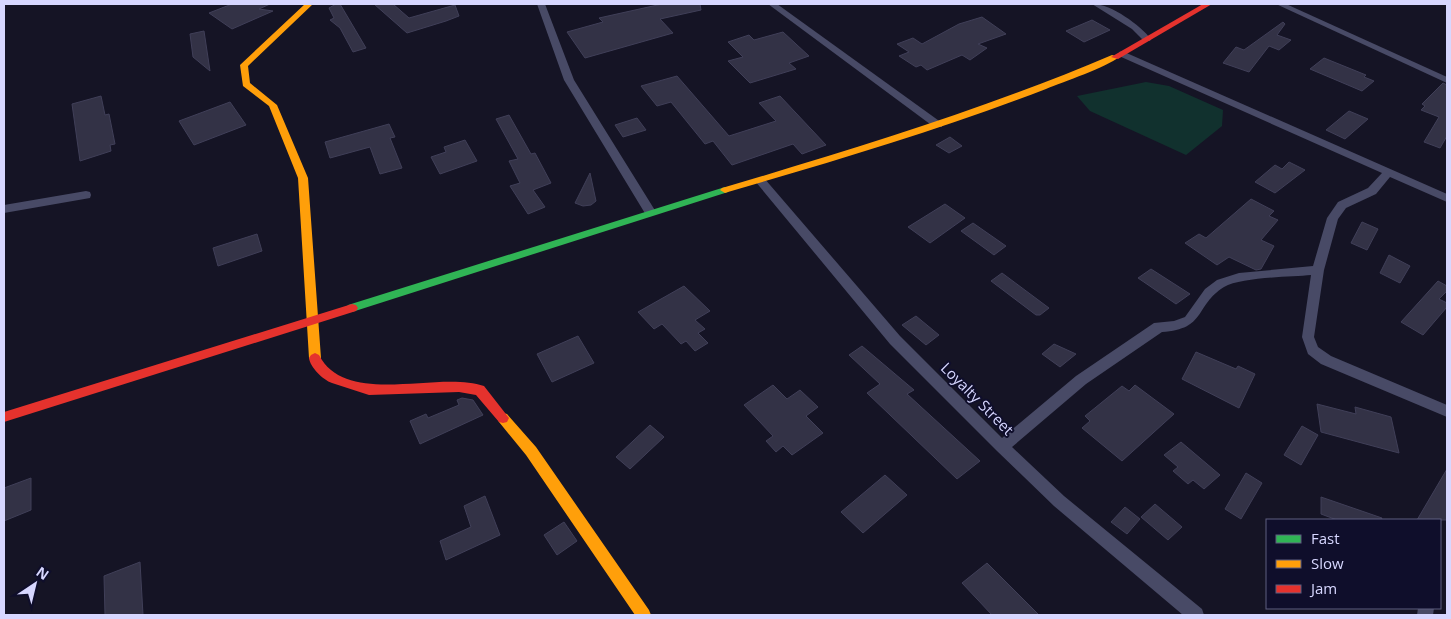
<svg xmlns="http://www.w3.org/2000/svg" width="1451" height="619" font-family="'Open Sans',sans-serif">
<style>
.green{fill:#11312e}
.building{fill:#333246;stroke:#403f58}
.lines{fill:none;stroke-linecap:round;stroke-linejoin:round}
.street{fill:#484a66;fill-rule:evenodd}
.fast{fill:#30b455;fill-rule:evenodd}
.slow{fill:#ff9f0a;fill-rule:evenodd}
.jam{fill:#e5322d;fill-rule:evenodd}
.labels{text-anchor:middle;stroke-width:4;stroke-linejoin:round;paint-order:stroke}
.street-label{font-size:15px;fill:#d7d7ff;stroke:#0f0e2b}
</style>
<rect width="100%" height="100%" fill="#151425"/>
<polygon class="green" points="1146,82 1169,86 1223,110 1222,126 1186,155 1090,111 1077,96"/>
<g class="building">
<polygon points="232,4 270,4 259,9 273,11 232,29 209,13"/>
<polygon points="336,4 340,4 366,48 353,52 340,28 330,20 334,18 329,8"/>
<polygon points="374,4 393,4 409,18 455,5 459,16 446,21 407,33"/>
<polygon points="662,4 700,4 701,10 660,19 673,33 585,58 567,32 603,22 599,18"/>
<polygon points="982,17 1006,34 978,44 987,48 970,60 962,55 927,70 921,65 916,67 899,56 909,52 897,44 913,38 922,44 959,24"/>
<polygon points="1092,20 1110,30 1084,42 1066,31"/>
<polygon points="1283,22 1285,24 1277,35 1291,40 1279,50 1269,46 1249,72 1223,63 1236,47 1244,50"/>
<polygon points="204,31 210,71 193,57 190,34"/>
<polygon points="783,32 809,56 789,63 796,69 750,83 728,61 743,57 728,42 749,35 754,40"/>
<polygon points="1324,58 1366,75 1364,77 1374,81 1362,91 1310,69"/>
<polygon points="677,76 729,136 776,121 759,103 780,96 826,145 802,154 793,144 732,165 713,141 705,144 671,102 657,106 641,86"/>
<polygon points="1443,83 1447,85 1447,136 1440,148 1424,142 1439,117 1421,110 1425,106 1422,104"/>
<polygon points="101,96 105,115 109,114 115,144 110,145 111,151 80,161 72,104"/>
<polygon points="230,102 246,125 194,145 179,121"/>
<polygon points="1349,111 1368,119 1345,139 1326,130"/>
<polygon points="509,115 531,154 535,153 551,183 533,190 545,207 528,214 510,186 520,183 509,161 518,159 496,119"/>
<polygon points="637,118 646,130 623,137 615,125"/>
<polygon points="389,124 395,137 390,138 402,168 380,174 370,147 330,158 325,142"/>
<polygon points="950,137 962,146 949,153 936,145"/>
<polygon points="465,140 477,161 440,174 431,157 446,152 444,147"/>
<polygon points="1289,162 1305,170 1275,193 1255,182 1275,165 1282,169"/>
<polygon points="590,173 596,201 591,205 583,206 575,203"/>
<polygon points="1251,199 1274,211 1269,216 1278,220 1261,240 1274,246 1261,269 1256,270 1229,257 1217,265 1185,243 1199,234 1206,238"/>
<polygon points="945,204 965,218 930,243 908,227"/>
<polygon points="1362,222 1378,229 1367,250 1351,243"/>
<polygon points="973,223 1006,246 994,255 961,231"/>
<polygon points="257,234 262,251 218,266 213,248"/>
<polygon points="1389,255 1410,266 1400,283 1380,273"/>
<polygon points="1151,269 1190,294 1176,304 1138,278"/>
<polygon points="1002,273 1049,308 1040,315 1036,315 991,281"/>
<polygon points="1438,281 1447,286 1447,291 1439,299 1447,303 1447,307 1423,335 1401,322"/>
<polygon points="684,286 710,311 695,320 705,329 698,333 708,343 695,351 686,341 681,344 662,324 654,329 638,312"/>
<polygon points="916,316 939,335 926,345 902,325"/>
<polygon points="578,336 594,363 552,382 537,354"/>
<polygon points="1054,344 1076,354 1060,367 1042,354"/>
<polygon points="862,346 914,390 907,394 980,461 957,479 867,393 880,384 849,355"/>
<polygon points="1196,352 1236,369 1238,366 1255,374 1239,408 1182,379"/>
<polygon points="773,385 787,399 800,390 818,407 806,416 823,433 792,455 783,446 776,452 766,441 773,436 744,405"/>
<polygon points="1135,385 1174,414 1122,461 1082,428 1090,421 1085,416 1122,386 1129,391"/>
<polygon points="462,398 473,400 483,415 420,444 410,421 426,414 428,418 459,405 457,400"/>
<polygon points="1317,404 1356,414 1355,407 1391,417 1399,453 1321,432"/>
<polygon points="650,425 664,437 630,469 616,457"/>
<polygon points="1302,426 1318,435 1301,465 1284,455"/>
<polygon points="1181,442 1220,475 1204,489 1193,480 1188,484 1173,471 1178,467 1164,455"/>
<polygon points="1447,469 1447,520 1417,520"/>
<polygon points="1246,473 1262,483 1241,519 1225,509"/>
<polygon points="885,475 907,495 863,533 841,512"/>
<polygon points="31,478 31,510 4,521 4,488"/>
<polygon points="485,496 500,535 446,560 440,541 471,527 464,506"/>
<polygon points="1321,497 1382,518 1381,520 1337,520 1321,514"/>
<polygon points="1155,504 1182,527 1168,540 1141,517"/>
<polygon points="1125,507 1140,519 1127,534 1111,522"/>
<polygon points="564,522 577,541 557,555 544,535"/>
<polygon points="140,562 143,615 105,615 104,576"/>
<polygon points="987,563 1039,615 992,615 962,583"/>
</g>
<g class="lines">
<g class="street">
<polygon points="537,4 545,4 574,80 656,212 654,215 646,215 564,80"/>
<polygon points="768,4 777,4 942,123 942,127 934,127"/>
<path d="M1092 4C1110 3 1140 25 1151 39L1150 41H1144L1132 29Z"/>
<polygon points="1276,4 1286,4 1447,77 1447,83"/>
<path d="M1122 51 1447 194V202L1390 177 1376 194 1346 208 1338 219 1324 270 1314 337 1318 347 1331 356 1447 405V417L1321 364 1308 354 1302 337 1311 275C1290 277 1241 277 1224 287 1194 306 1207 329 1162 332L1086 384 1012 447 1064 496 1202 609 1204 615H1183L1054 506 997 451 890 344 755 181 756 178H764L900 336 1002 438 1076 376 1154 323 1174 321 1185 317 1205 289 1217 280 1239 273 1313 266 1327 218 1338 202 1368 188 1382 173 1119 56V52Z"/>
<polygon points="86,191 90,192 91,195 90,198 4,213 4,205"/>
<polygon points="1418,608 1434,608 1433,615 1417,615"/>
</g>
<polygon class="fast" points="725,187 730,190 728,192 352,312 348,311 346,308 348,305"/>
<g class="slow">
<polygon points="305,4 313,4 248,66 250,83 277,105 308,178 321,358 319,361 311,361 309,358 298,178 269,106 243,86 240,65"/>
<path d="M1112 55 1119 57C1107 67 1063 82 1046 89 942 129 835 161 728 192L725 193 720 190 722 188C854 149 985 109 1112 55Z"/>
<polygon points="503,413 507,414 536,447 649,610 651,615 635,615 526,455 499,422 497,418 499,414"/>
</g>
<g class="jam">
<polygon points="1203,4 1212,4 1118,59 1111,57"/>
<polygon points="352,304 356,305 358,308 356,311 4,422 4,412"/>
<path d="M315 353 319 355C346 408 438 370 484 386L509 418 507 422 503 423 499 422 476 395 459 392 369 395 332 383C323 380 310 367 309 358L311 355Z"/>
</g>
</g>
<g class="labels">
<g class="street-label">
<text transform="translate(977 399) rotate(45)" y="5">Loyalty Street</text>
</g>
</g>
<rect width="1451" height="619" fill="none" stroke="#d7d7ff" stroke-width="10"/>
<rect x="1266" y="519" width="175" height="90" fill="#0f0e2b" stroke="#5f5e80"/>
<rect x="1276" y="535" width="25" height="8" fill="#30b455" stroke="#5f5e80"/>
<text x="1311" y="544" font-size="15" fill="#d7d7ff">Fast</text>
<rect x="1276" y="560" width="25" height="8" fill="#ff9f0a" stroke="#5f5e80"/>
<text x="1311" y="569" font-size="15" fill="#d7d7ff">Slow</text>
<rect x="1276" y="585" width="25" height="8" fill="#e5322d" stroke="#5f5e80"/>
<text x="1311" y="594" font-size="15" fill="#d7d7ff">Jam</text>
<g transform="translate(35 584) rotate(35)" stroke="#0f0e2b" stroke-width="4" paint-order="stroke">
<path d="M0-4L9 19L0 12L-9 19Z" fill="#d7d7ff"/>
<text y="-8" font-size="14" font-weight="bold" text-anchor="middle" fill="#d7d7ff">N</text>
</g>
</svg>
